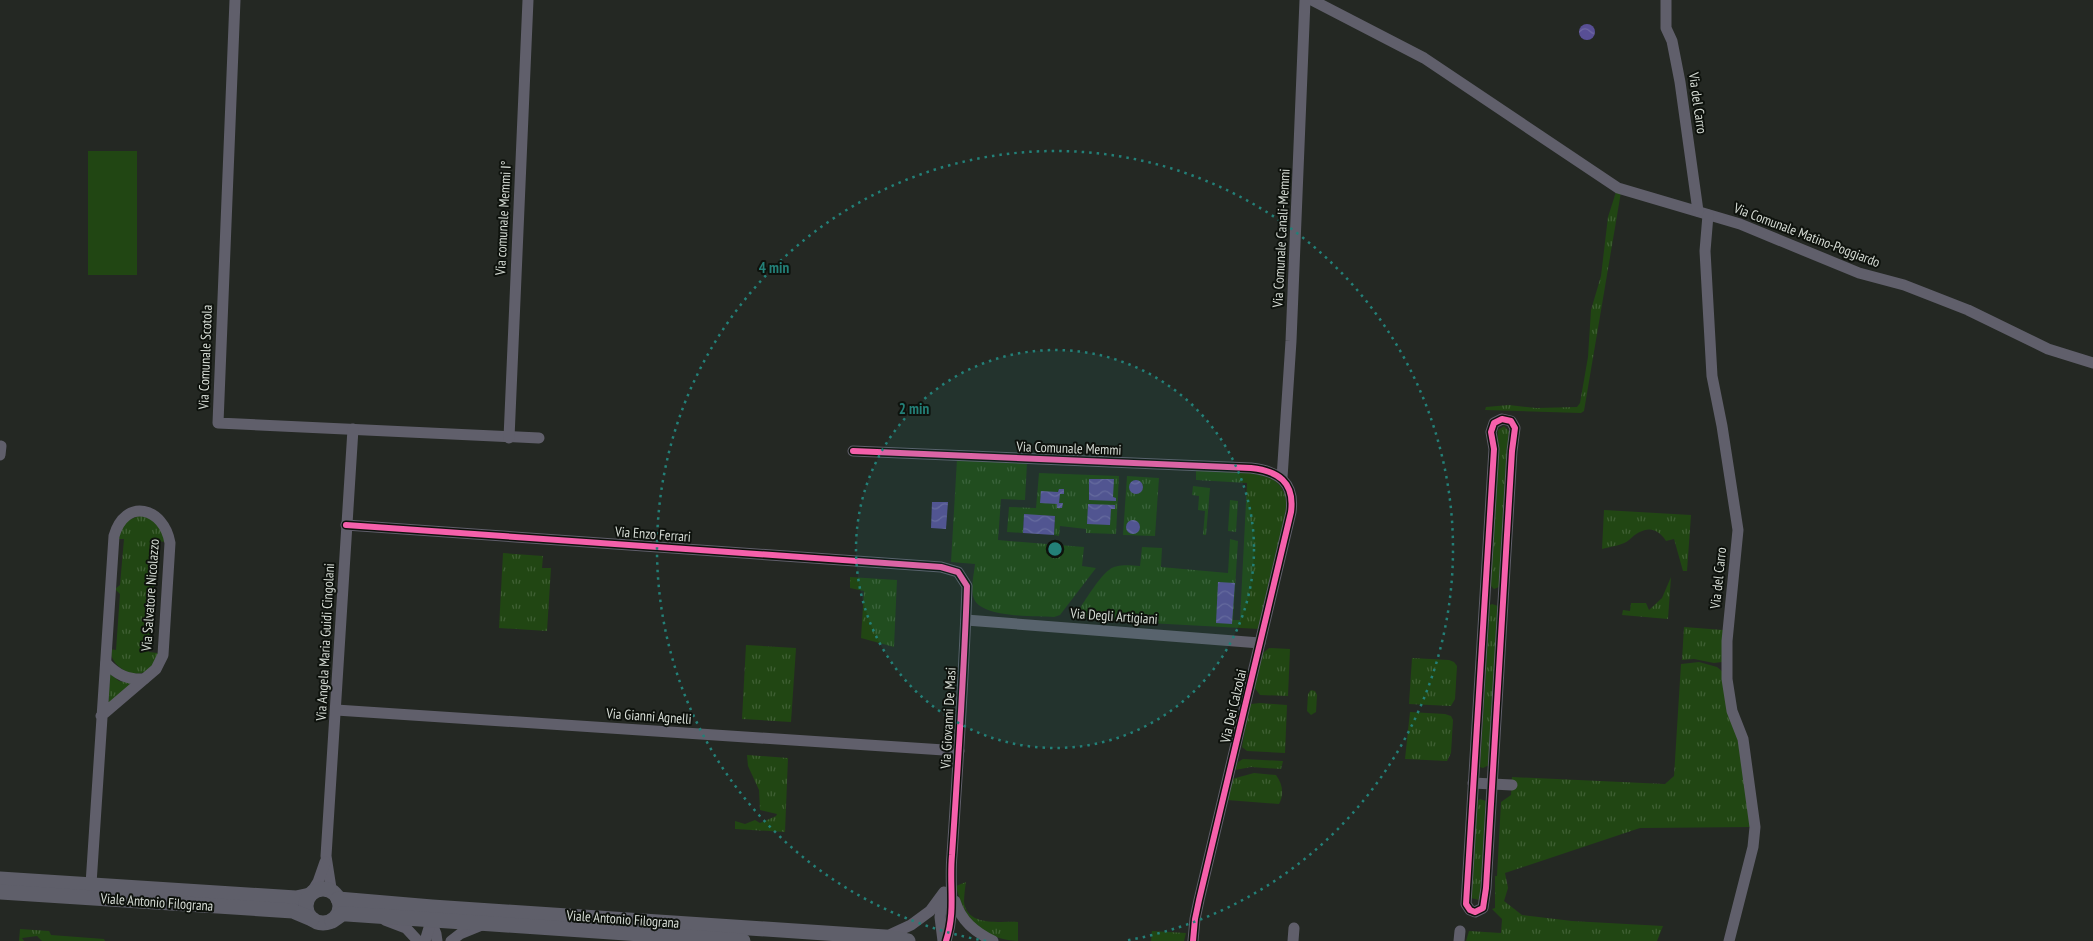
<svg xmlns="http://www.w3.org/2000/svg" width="2093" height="941" font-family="'PT Sans Narrow',sans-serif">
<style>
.grass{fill:url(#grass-tufts)}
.pitch{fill:#214613}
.water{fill:url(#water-waves)}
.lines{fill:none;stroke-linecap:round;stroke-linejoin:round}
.minor{stroke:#605f6b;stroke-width:11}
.major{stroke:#5f5f6a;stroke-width:15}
.cycleway-casing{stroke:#0e120d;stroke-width:9}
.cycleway{stroke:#f560ab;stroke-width:6}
.ring{fill:none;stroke:#238078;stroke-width:2.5;stroke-dasharray:2.5 5}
.labels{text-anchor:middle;stroke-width:4;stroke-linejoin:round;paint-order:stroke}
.street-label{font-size:14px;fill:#d6dcd5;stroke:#0e120d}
.centre{fill:#238078;stroke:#0e120d;stroke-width:2.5}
.ring-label{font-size:15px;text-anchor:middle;font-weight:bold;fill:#238078;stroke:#0e120d;stroke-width:4;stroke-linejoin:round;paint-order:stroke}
</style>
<defs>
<pattern id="grass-tufts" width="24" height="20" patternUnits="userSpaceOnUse" patternTransform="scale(1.25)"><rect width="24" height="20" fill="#214613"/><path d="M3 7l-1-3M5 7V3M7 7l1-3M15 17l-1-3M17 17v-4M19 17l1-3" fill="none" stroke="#406034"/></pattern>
<pattern id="water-waves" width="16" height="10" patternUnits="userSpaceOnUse" patternTransform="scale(1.25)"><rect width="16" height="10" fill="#584f95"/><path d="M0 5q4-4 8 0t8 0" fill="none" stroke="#6f68a3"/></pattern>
</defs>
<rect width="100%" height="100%" fill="#242823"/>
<g class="grass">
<polygon points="1616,192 1621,192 1584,411 1581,413 1485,410 1486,407 1509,405 1536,408 1577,407 1580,403 1588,357 1591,310 1601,276 1608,217"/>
<polygon points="1504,426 1509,431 1499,587 1494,589 1489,584 1498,430"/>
<path d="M957 459 1027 463 1025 500 1001 499 998 540 1084 547 1082 566 1096 568 1060 615 1054 617C1036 616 982 618 974 599 970 589 974 574 975 564L951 562Z"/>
<path d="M1196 471C1215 471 1259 468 1274 480 1281 485 1286 495 1289 503L1260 629 1092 620 1082 614 1080 608C1086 599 1100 576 1109 570 1118 563 1131 566 1140 566L1142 547 1162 548 1161 567 1228 573 1230 539 1238 541 1233 620H1240L1247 483 1196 480Z"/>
<polygon points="1039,473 1119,476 1116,534 1086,533 1086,529 1060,526 1059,536 1054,535 1055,516 1024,515 1023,533 1007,532 1009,507 1036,508"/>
<polygon points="1127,476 1159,478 1155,536 1123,535"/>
<polygon points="1193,486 1210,488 1206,535 1203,535 1205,511 1198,510 1199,496 1192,495"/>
<polygon points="1230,500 1238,501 1236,532 1228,531"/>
<path d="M1604 510 1691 515 1687 571H1683L1674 539 1666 541C1655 524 1642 528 1629 540 1624 545 1609 547 1602 549Z"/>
<path d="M138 516H145L160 525 165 542 157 541 149 652 158 653C157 656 156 661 154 664 141 684 111 670 110 649L116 650 120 594 115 589 120 585 124 539H118L125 522Z"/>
<polygon points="503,553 543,556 542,568 551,568 547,631 499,628"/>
<polygon points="850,577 897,580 894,647 861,638 864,591 850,588"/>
<polygon points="1671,577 1668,619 1622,615 1623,610 1630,611 1631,603 1646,603 1649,610 1662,598"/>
<polygon points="1492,604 1498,606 1489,765 1483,768 1480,767 1490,605"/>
<polygon points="1684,627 1723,630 1722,662 1714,663 1694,659 1682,660"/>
<polygon points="746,645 796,648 791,722 742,719"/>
<polygon points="1269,648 1290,649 1288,696 1260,695 1254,687 1263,653"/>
<polygon points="1412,658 1449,660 1454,662 1457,666 1455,699 1451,706 1409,704"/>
<polygon points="1699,662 1717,667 1723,672 1739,737 1752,827 1640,828 1505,873 1508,888 1504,901 1522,915 1572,921 1663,926 1657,941 1466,941 1469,931 1501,933 1502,919 1492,909 1495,908 1495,876 1497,876 1501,802 1511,795 1512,777 1665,784 1674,776 1681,664"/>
<polygon points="110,674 119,681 133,683 108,705"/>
<polygon points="1311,690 1315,691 1317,695 1316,712 1311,715 1307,711 1308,694"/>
<polygon points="1260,703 1287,705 1285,753 1247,751 1242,747 1249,707 1251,704"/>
<polygon points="1410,712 1445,714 1451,716 1453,720 1451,753 1447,761 1405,759"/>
<polygon points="747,755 788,758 785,832 735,829 735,821 745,824 755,820 760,823 776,816 777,814 760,810 759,790 748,766"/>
<polygon points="1243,759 1283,761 1281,769 1251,767 1235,770 1238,762"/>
<path d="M1254 773 1276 775C1283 785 1284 794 1279 804L1227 800 1232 779Z"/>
<polygon points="1480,799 1486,801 1482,895 1479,900 1471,898 1477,801"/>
<path d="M966 882C965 888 964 896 964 902 967 927 1000 921 1018 922V941C982 939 964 919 956 886Z"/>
<polygon points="20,929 49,931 51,935 104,939 105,941 42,941 37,936 22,938 24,941 19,941"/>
<polygon points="1152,931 1186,933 1184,941 1151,941"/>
</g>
<rect class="pitch" x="88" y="151" width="49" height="124"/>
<g class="water">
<circle cx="1587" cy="32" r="8"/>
<polygon points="1089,479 1114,479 1113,497 1116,498 1116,501 1089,500"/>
<circle cx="1136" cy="487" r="7"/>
<polygon points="1059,489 1064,489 1064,494 1060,494 1059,503 1063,503 1062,508 1057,508 1057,504 1040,503 1041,491 1058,492"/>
<polygon points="932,502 948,502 946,529 931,528"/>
<polygon points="1088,504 1115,505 1115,509 1111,509 1110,525 1087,524"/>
<polygon points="1024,514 1055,516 1054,535 1023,533"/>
<circle cx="1133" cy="527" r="7"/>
<polygon points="1218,582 1235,583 1232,624 1216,623"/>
</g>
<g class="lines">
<g class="minor">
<polyline points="235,0 218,423 539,438"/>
<polyline points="1312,0 1424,58 1618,188 1740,224 1859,273 1904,285 1968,310 2048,349 2093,363"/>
<polyline points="1666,0 1666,28 1672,41 1680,82 1698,211"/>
<polyline points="1708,215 1705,251 1712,376 1722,426 1738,530 1727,641 1727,679 1732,711 1743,739 1755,827 1753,847 1729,941"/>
<polygon points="1502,419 1511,421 1515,428 1512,451 1486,888 1483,908 1475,912 1470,910 1466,904 1494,449 1491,432 1494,423"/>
<polyline points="509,438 528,0"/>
<path d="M853 451 1251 468C1278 471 1295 482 1291 512L1199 900 1195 919 1193 941"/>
<polyline points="0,455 1,446"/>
<polyline points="1282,478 1291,341 1305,0"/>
<path d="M346 525 941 567 958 572 967 586C964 676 958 765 952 855 949 886 956 910 946 941"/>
<polyline points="966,620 1260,643"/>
<path d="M106 663C117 675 128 680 144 679"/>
<polyline points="336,710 959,751"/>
<polyline points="1473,783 1512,785"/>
<path d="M91 884 114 536C125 497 164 507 170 543L163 655 156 669 101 716"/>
<polyline points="334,894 331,888 326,856 353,429"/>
<polyline points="310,895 318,882 325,862"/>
<polyline points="943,896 940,917 943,941"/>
<path d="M955 901C961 921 975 932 993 941"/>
<polyline points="385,920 406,928 418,941"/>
<polyline points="431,921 436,934 437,941"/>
<polyline points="885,937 911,925 930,911 944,892"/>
<polyline points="425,941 431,921"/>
<polyline points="451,941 460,934 482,925"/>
<polyline points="1293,941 1294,928"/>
<polyline points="1459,941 1460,931"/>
</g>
<g class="major">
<polyline points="0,879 296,898 310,895"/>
<circle cx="323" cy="906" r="17"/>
<polyline points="0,892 293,911 312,919"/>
<polyline points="338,899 432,907 885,937 908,941"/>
<polyline points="332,921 342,914 347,914 743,941"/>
</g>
<g class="cycleway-casing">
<g id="cycleway">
<polygon points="1502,419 1511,421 1515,428 1512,451 1486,888 1483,908 1475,912 1470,910 1466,904 1494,449 1491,432 1494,423"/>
<path d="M853 451 1251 468C1278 471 1295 482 1291 512L1199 900 1195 919 1193 941"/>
<path d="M346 525 941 567 958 572 967 586C964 676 958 765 952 855 949 886 956 910 946 941"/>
</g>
</g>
<use href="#cycleway" class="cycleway"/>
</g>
<circle cx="1055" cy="549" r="199" fill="#238078" fill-opacity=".12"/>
<g class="ring">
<circle cx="1055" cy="549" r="199"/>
<path d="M986 941A398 398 0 1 1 1124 941"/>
</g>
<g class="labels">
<g class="street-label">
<text transform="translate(1698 103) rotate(82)" y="5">Via del Carro</text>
<text transform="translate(503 218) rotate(-87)" y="5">Via comunale Memmi I°</text>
<text transform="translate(1807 235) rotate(21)" y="5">Via Comunale Matino-Poggiardo</text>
<text transform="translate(1281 238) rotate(-87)" y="5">Via Comunale Canali-Memmi</text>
<text transform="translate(205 357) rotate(-88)" y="5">Via Comunale Scotola</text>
<text transform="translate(1069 448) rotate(2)" y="5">Via Comunale Memmi</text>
<text transform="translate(653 534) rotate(4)" y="5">Via Enzo Ferrari</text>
<text transform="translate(1718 578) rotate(-84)" y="5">Via del Carro</text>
<text transform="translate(150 595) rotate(-86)" y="5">Via Salvatore Nicolazzo</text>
<text transform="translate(1114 616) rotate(4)" y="5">Via Degli Artigiani</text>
<text transform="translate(325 642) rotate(-87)" y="5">Via Angela Maria Guidi Cingolani</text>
<text transform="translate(1233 706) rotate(-77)" y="5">Via Dei Calzolai</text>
<text transform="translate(649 716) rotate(4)" y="5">Via Gianni Agnelli</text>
<text transform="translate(948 718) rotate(-87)" y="5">Via Giovanni De Masi</text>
<text transform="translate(157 902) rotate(4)" y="5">Viale Antonio Filograna</text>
<text transform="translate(623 919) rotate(4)" y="5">Viale Antonio Filograna</text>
</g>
</g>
<circle cx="1055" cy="549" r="8" class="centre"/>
<g class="ring-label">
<text x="774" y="273">4 min</text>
<text x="914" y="414">2 min</text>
</g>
</svg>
